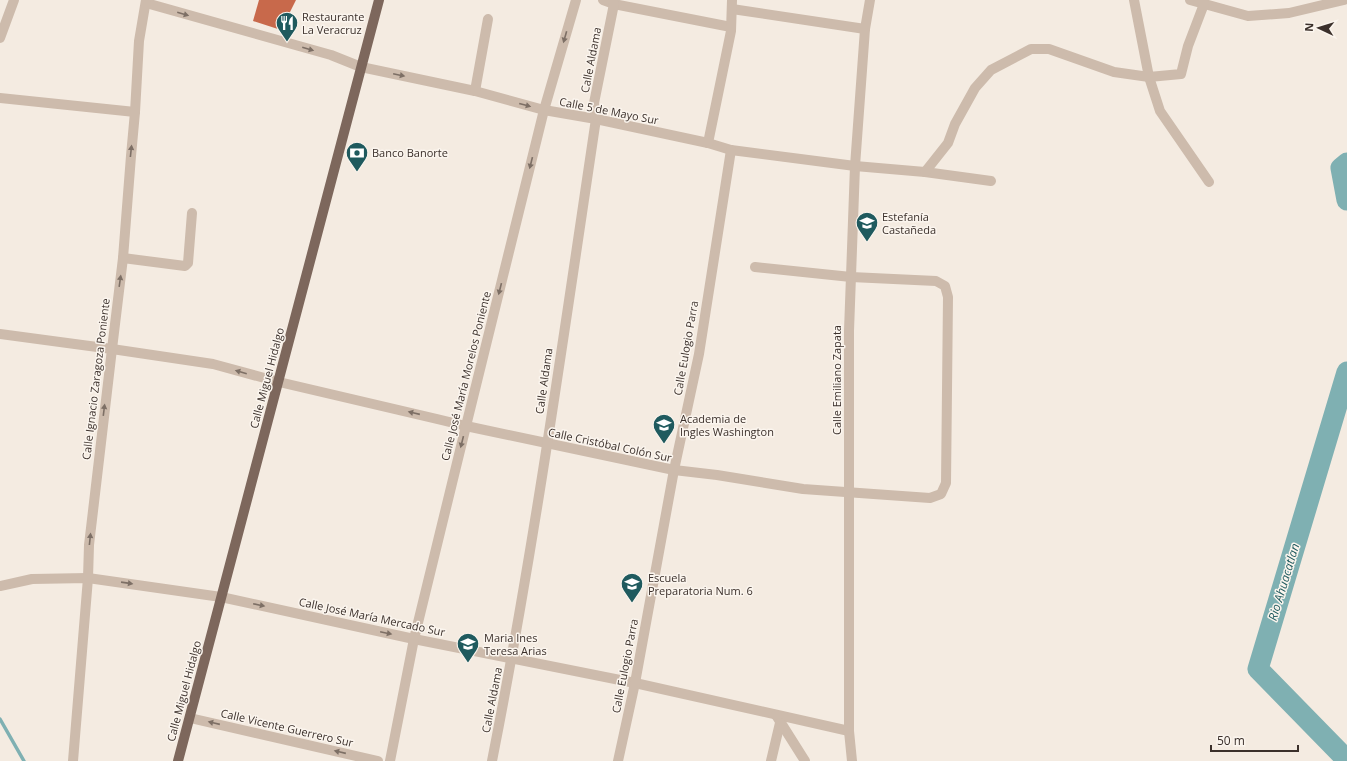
<svg xmlns="http://www.w3.org/2000/svg" width="1347" height="761" font-family="'Open Sans',sans-serif">
<style>
.lines{fill:none;stroke-linecap:round;stroke-linejoin:round}
.stream{stroke:#7fb0b2;stroke-width:3.5}
.river{stroke:#7fb0b2;stroke-width:21}
.building{fill:#c8694b}
.minor{stroke:#cdbbac;stroke-width:10}
.major{stroke:#7d675c;stroke-width:10}
.oneway{fill:#7d6f65}
.labels{text-anchor:middle;stroke-width:3;stroke-linejoin:round;paint-order:stroke}
.poi-label{font-size:11px;fill:#3b302b;stroke:#fbf5ee;text-anchor:start}
.street-label{font-size:11px;fill:#3b302b;stroke:#fbf5ee}
.water-label{font-size:12px;font-style:italic;fill:#1f5a5e;stroke:#fbf5ee}
</style>
<rect width="100%" height="100%" fill="#f4ebe1"/>
<g class="lines">
<polyline class="stream" points="0,719 24,761"/>
<g class="river">
<polyline points="1347,163 1341,168 1347,200"/>
<polyline points="1347,372 1258,669 1347,760"/>
</g>
</g>
<polygon class="building" points="259,0 296,0 281,30 253,21"/>
<g class="lines">
<g class="minor">
<polyline points="603,0 614,4 731,27"/>
<polyline points="1134,0 1149,77 1160,111 1209,182"/>
<polyline points="1190,0 1248,16 1289,13 1344,0"/>
<polyline points="146,3 331,55 361,67 475,91 544,110 596,119 708,143 731,150 855,166 925,172 991,181"/>
<polyline points="732,9 865,29"/>
<polyline points="0,38 14,0"/>
<polyline points="475,91 488,19"/>
<polyline points="0,98 135,112"/>
<polyline points="708,143 731,31 732,0"/>
<polyline points="925,172 948,143 955,124 975,88 991,70 1031,49 1049,49 1114,72 1149,77 1181,74 1188,46 1204,4"/>
<polyline points="123,258 185,266 188,263 192,213"/>
<polyline points="0,334 112,349 213,364 279,382 437,419 466,426 674,470 717,475 803,489 930,498 941,494 946,483 948,297 945,286 936,281 851,277 755,267"/>
<polyline points="0,586 32,579 88,578 221,597 414,639 635,683 849,731"/>
<polyline points="776,715 805,761"/>
<polyline points="190,718 378,761"/>
<polyline points="73,761 88,578 89,545 112,349 123,258 131,156 135,112 139,41 146,0"/>
<polyline points="390,761 414,639 466,426 544,110 576,0"/>
<path d="M492 761C534 548 564 333 596 119L594 103 614 4"/>
<polyline points="618,761 635,683 674,470 699,354 731,150"/>
<polyline points="771,761 780,723"/>
<polyline points="852,761 849,731 849,331 855,166 865,29 870,0"/>
</g>
<polyline class="major" points="178,761 379,0"/>
</g>
<defs><path id="oneway-solid" d="M-6-.8H1V-3.2L6.5 0L1 3.2V.8H-6Z"/></defs>
<g class="oneway">
<use href="#oneway-solid" transform="translate(183 14) rotate(16)"/>
<use href="#oneway-solid" transform="translate(565 37) rotate(106)"/>
<use href="#oneway-solid" transform="translate(308 49) rotate(16)"/>
<use href="#oneway-solid" transform="translate(399 75) rotate(12)"/>
<use href="#oneway-solid" transform="translate(525 105) rotate(15)"/>
<use href="#oneway-solid" transform="translate(131 151) rotate(-84)"/>
<use href="#oneway-solid" transform="translate(531 163) rotate(104)"/>
<use href="#oneway-solid" transform="translate(120 281) rotate(-82)"/>
<use href="#oneway-solid" transform="translate(500 289) rotate(104)"/>
<use href="#oneway-solid" transform="translate(241 372) rotate(-164)"/>
<use href="#oneway-solid" transform="translate(104 410) rotate(-83)"/>
<use href="#oneway-solid" transform="translate(414 413) rotate(-167)"/>
<use href="#oneway-solid" transform="translate(462 442) rotate(104)"/>
<use href="#oneway-solid" transform="translate(90 539) rotate(-84)"/>
<use href="#oneway-solid" transform="translate(127 583) rotate(8)"/>
<use href="#oneway-solid" transform="translate(259 605) rotate(12)"/>
<use href="#oneway-solid" transform="translate(386 633) rotate(12)"/>
<use href="#oneway-solid" transform="translate(214 723) rotate(-167)"/>
<use href="#oneway-solid" transform="translate(340 752) rotate(-167)"/>
</g>
<defs>
<g id="restaurant-pin" transform="scale(1.15)"><path d="M0 17L-7.5 6A9.5 9.5 0 1 1 7.5 6Z" fill="#1f5a5e" stroke="#fbf5ee"/><path d="M-5-6h1v4h1v-4h1v4h1v-4h1v5L-1.5 .5V6h-2V.5L-5-1ZM5-6V6H3V1.5H1.5Q1.5-4 5-6Z" fill="#fff"/></g>
<g id="bank-pin" transform="scale(1.15)"><path d="M0 17L-7.5 6A9.5 9.5 0 1 1 7.5 6Z" fill="#1f5a5e" stroke="#fbf5ee"/><path d="M-6-4H6V4H-6ZM0-2.3a2.3 2.3 0 1 0 0 4.6a2.3 2.3 0 1 0 0-4.6Z" fill="#fff"/></g>
<g id="school-pin" transform="scale(1.15)"><path d="M0 17L-7.5 6A9.5 9.5 0 1 1 7.5 6Z" fill="#1f5a5e" stroke="#fbf5ee"/><path d="M0-5L7-2L0 1L-7-2ZM-4 1L0 2.5L4 1V4Q0 6-4 4Z" fill="#fff"/></g>
<g id="university-pin" transform="scale(1.15)"><path d="M0 17L-7.5 6A9.5 9.5 0 1 1 7.5 6Z" fill="#1f5a5e" stroke="#fbf5ee"/><path d="M0-5L7-2L0 1L-7-2ZM-4 1L0 2.5L4 1V4Q0 6-4 4Z" fill="#fff"/></g>
</defs>
<g fill-rule="evenodd">
<use href="#restaurant-pin" x="287" y="23"/>
<use href="#bank-pin" x="357" y="153"/>
<use href="#school-pin" x="867" y="223"/>
<use href="#university-pin" x="664" y="425"/>
<use href="#university-pin" x="632" y="584"/>
<use href="#school-pin" x="468" y="644"/>
</g>
<g class="labels">
<g class="poi-label">
<text x="302" y="21">Restaurante<tspan x="302" dy="13">La Veracruz</tspan></text>
<text x="372" y="157">Banco Banorte</text>
<text x="882" y="221">Estefanía<tspan x="882" dy="13">Castañeda</tspan></text>
<text x="680" y="423">Academia de<tspan x="680" dy="13">Ingles Washington</tspan></text>
<text x="648" y="582">Escuela<tspan x="648" dy="13">Preparatoria Num. 6</tspan></text>
<text x="484" y="642">Maria Ines<tspan x="484" dy="13">Teresa Arias</tspan></text>
</g>
<g class="street-label">
<text transform="translate(591 60) rotate(-79)" y="4">Calle Aldama</text>
<text transform="translate(609 111) rotate(11)" y="4">Calle 5 de Mayo Sur</text>
<text transform="translate(686 348) rotate(-80)" y="4">Calle Eulogio Parra</text>
<text transform="translate(466 376) rotate(-76)" y="4">Calle José María Morelos Poniente</text>
<text transform="translate(267 378) rotate(-75)" y="4">Calle Miguel Hidalgo</text>
<text transform="translate(96 379) rotate(-83)" y="4">Calle Ignacio Zaragoza Poniente</text>
<text transform="translate(837 380) rotate(-90)" y="4">Calle Emiliano Zapata</text>
<text transform="translate(544 381) rotate(-82)" y="4">Calle Aldama</text>
<text transform="translate(610 445) rotate(12)" y="4">Calle Cristóbal Colón Sur</text>
<text transform="translate(372 617) rotate(12)" y="4">Calle José María Mercado Sur</text>
<text transform="translate(625 666) rotate(-79)" y="4">Calle Eulogio Parra</text>
<text transform="translate(184 691) rotate(-75)" y="4">Calle Miguel Hidalgo</text>
<text transform="translate(492 700) rotate(-79)" y="4">Calle Aldama</text>
<text transform="translate(287 728) rotate(13)" y="4">Calle Vicente Guerrero Sur</text>
</g>
<g class="water-label">
<text transform="translate(1284 582) rotate(-73)" y="4">Rio Ahuacatlan</text>
</g>
</g>
<g transform="translate(1319 28) rotate(274)" stroke="#fbf5ee" stroke-width="3" paint-order="stroke">
<path d="M0-3L7 15L0 10L-7 15Z" fill="#3b302b"/>
<text y="-6" font-size="11" font-weight="bold" text-anchor="middle" fill="#3b302b">N</text>
</g>
<path d="M1211 745v6h87v-6" fill="none" stroke="#3b302b" stroke-width="2"/>
<text x="1217" y="745" font-size="12" fill="#3b302b" stroke="#fbf5ee" stroke-width="3" paint-order="stroke">50 m</text>
</svg>
